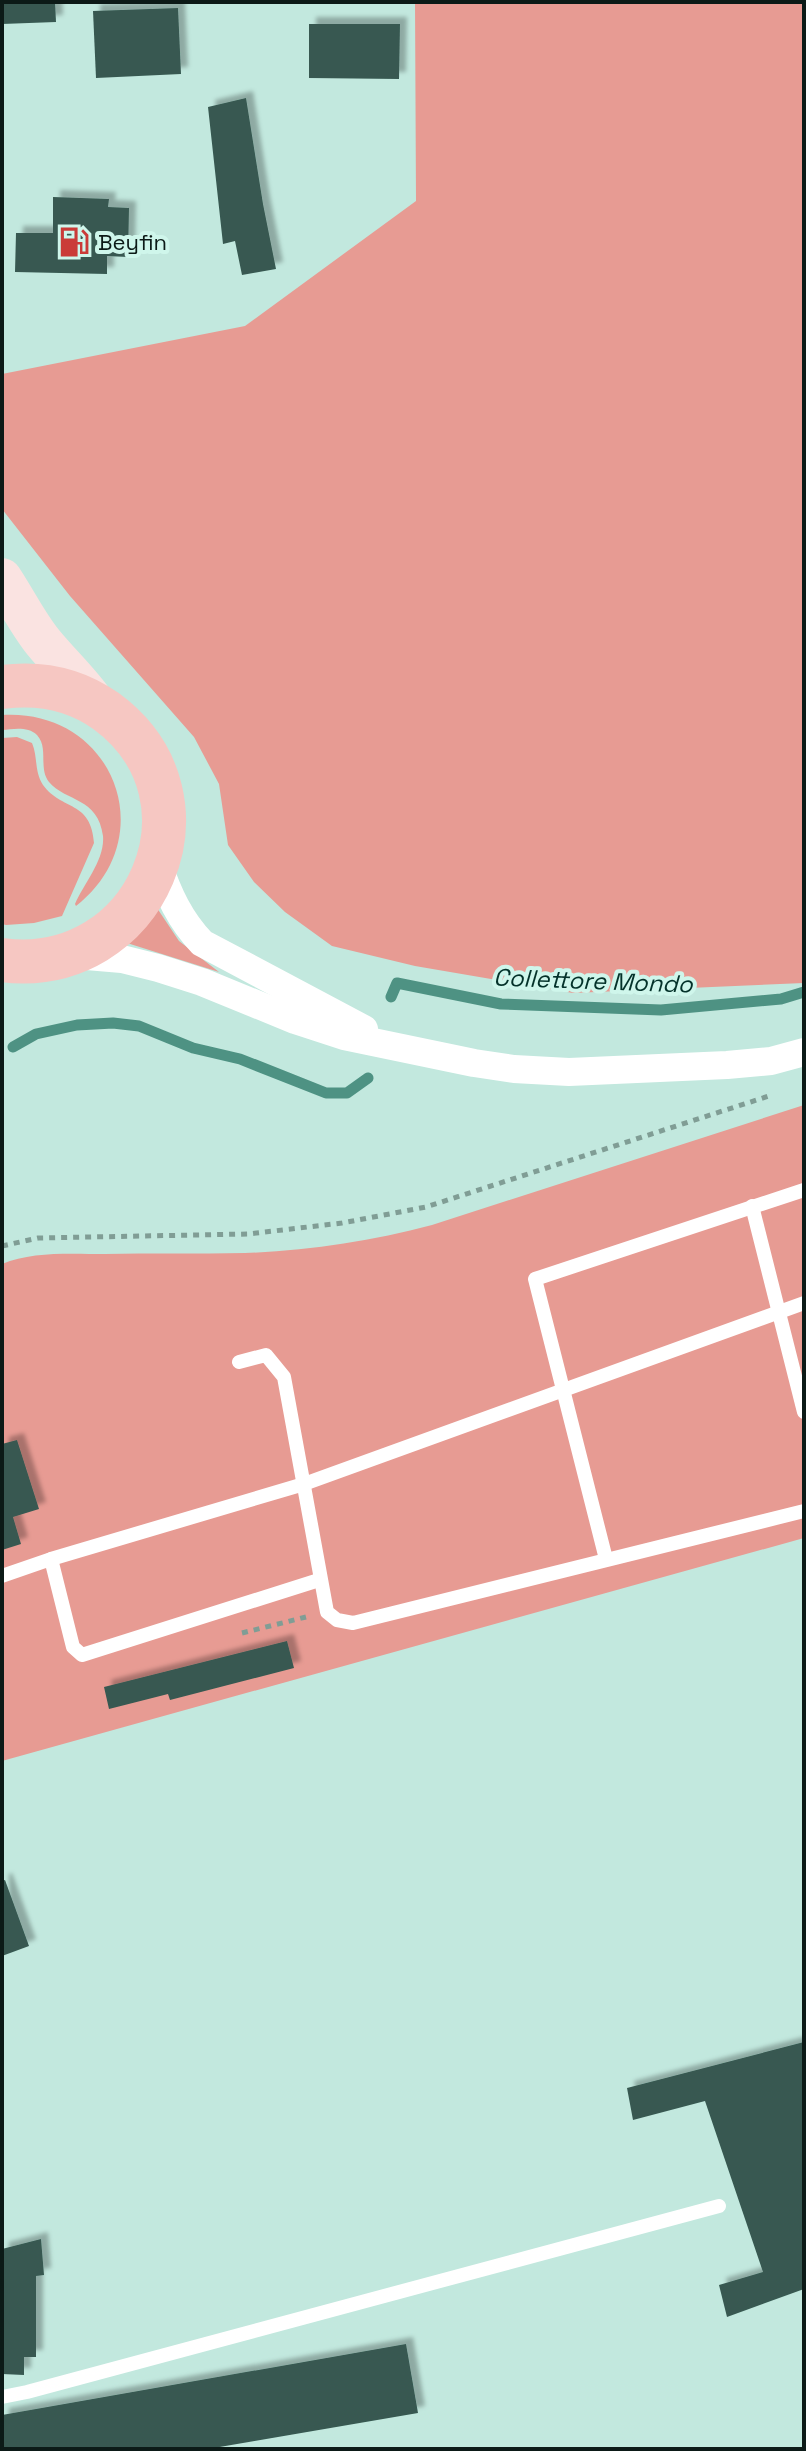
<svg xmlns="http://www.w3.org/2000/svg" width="806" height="2451" font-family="'Space Grotesk',sans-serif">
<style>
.green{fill:#e79b93}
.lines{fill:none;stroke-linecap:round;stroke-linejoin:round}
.stream{stroke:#4e9283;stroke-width:11}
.building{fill:#375951;filter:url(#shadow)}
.path{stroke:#809d95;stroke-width:5;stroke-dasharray:6 6;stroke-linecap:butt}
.service{stroke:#fff;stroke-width:14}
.minor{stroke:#fff;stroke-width:28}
.secondary{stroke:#fae3e1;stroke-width:40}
.primary{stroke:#f6c7c2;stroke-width:44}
.labels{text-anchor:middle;stroke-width:8;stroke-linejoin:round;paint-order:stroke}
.poi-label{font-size:22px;fill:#0c1a17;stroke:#cff6eb;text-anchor:start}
.water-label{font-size:24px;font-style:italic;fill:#04322a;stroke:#cff6eb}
</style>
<defs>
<filter id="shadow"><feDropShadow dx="7" dy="-7" stdDeviation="2" flood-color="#0004"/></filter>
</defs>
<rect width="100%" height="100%" fill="#c2e8de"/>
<g class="green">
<polygon points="415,2 804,2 804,983 573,993 415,966 332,946 285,912 254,882 228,845 219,784 194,737 70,596 2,509 2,374 245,326 416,201"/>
<path d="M2 715C113 708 164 837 76 906L75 904C84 883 105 860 103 836 98 797 66 802 49 782 38 768 49 748 37 735 28 726 13 729 2 730Z"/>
<path d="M17 737 32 743C38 757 34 771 43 785 62 811 91 800 94 843L62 916 34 923 6 925 2 924V738Z"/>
<polygon points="157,908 179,941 219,972 127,943"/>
<path d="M804 1105V1538L2 1761V1264C32 1251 72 1254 105 1254 151 1253 198 1254 245 1253 308 1251 371 1241 432 1225Z"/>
</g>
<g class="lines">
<g class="stream">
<polyline points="391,997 397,983 501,1004 661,1010 781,999 804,992"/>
<polyline points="13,1047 36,1034 77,1025 113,1023 139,1026 193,1048 240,1059 326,1093 347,1093 368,1078"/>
</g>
</g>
<g class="building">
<polygon points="2,2 55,2 56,22 2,24"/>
<polygon points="178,8 181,74 96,78 93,11"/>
<polygon points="309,24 400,24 399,79 309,78"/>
<polygon points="246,98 263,204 276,269 242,275 235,241 223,244 208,107"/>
<polygon points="53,197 109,199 108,207 129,208 128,257 107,256 107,274 15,272 16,233 53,233"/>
<polygon points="17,1440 39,1509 13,1517 21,1544 2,1550 2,1444"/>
<polygon points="287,1641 294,1668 170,1700 168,1694 109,1709 104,1687"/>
<polygon points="5,1880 29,1946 2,1956 2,1881"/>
<polygon points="804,2042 804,2289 727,2317 719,2285 763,2272 705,2101 633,2120 627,2088"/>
<polygon points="41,2239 44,2275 36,2276 36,2357 24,2357 24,2375 2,2374 2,2249"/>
<polygon points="406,2344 418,2413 208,2449 2,2449 2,2415"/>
</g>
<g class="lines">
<g class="path">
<polyline points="2,1246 38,1238 248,1234 342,1223 426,1207 772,1095"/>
<polyline points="242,1633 306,1617"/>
</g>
<g class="service">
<polyline points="752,1206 804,1412"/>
<polyline points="239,1362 266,1355 284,1377 327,1612 337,1620 353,1623 804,1511"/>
<polyline points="51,1559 73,1647 82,1655 319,1580"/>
<polyline points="606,1559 535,1279 804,1190"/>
<polyline points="2,1576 51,1559 304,1484 804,1303"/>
<polyline points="2,2397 27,2392 719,2206"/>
</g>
<g class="minor">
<path d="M158 864C168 894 180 920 202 943L364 1029"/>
<polyline points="75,955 122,959 158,968 202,982 295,1020 344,1036 474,1063 514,1069 569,1072 727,1065 771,1061 804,1052"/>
</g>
<path class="secondary" d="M2 578C16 599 27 622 43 642 60 663 80 681 96 704"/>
<path class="primary" d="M2 687C39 682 75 689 106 711 225 798 146 979 2 960"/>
</g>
<defs>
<g id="fuel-bare" transform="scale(2.4)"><path d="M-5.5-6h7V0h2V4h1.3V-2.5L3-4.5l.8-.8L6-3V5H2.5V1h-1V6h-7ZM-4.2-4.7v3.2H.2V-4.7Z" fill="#ca3b38" stroke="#cff6eb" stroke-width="2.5" paint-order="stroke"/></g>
</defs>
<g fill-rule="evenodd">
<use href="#fuel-bare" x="74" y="242"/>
</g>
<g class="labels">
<g class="poi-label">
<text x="98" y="250">Beyfin</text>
</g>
<g class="water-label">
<text transform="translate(593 981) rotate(2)" y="8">Collettore Mondo</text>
</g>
</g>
<rect width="806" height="2451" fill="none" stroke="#0c1a17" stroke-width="8"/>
</svg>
